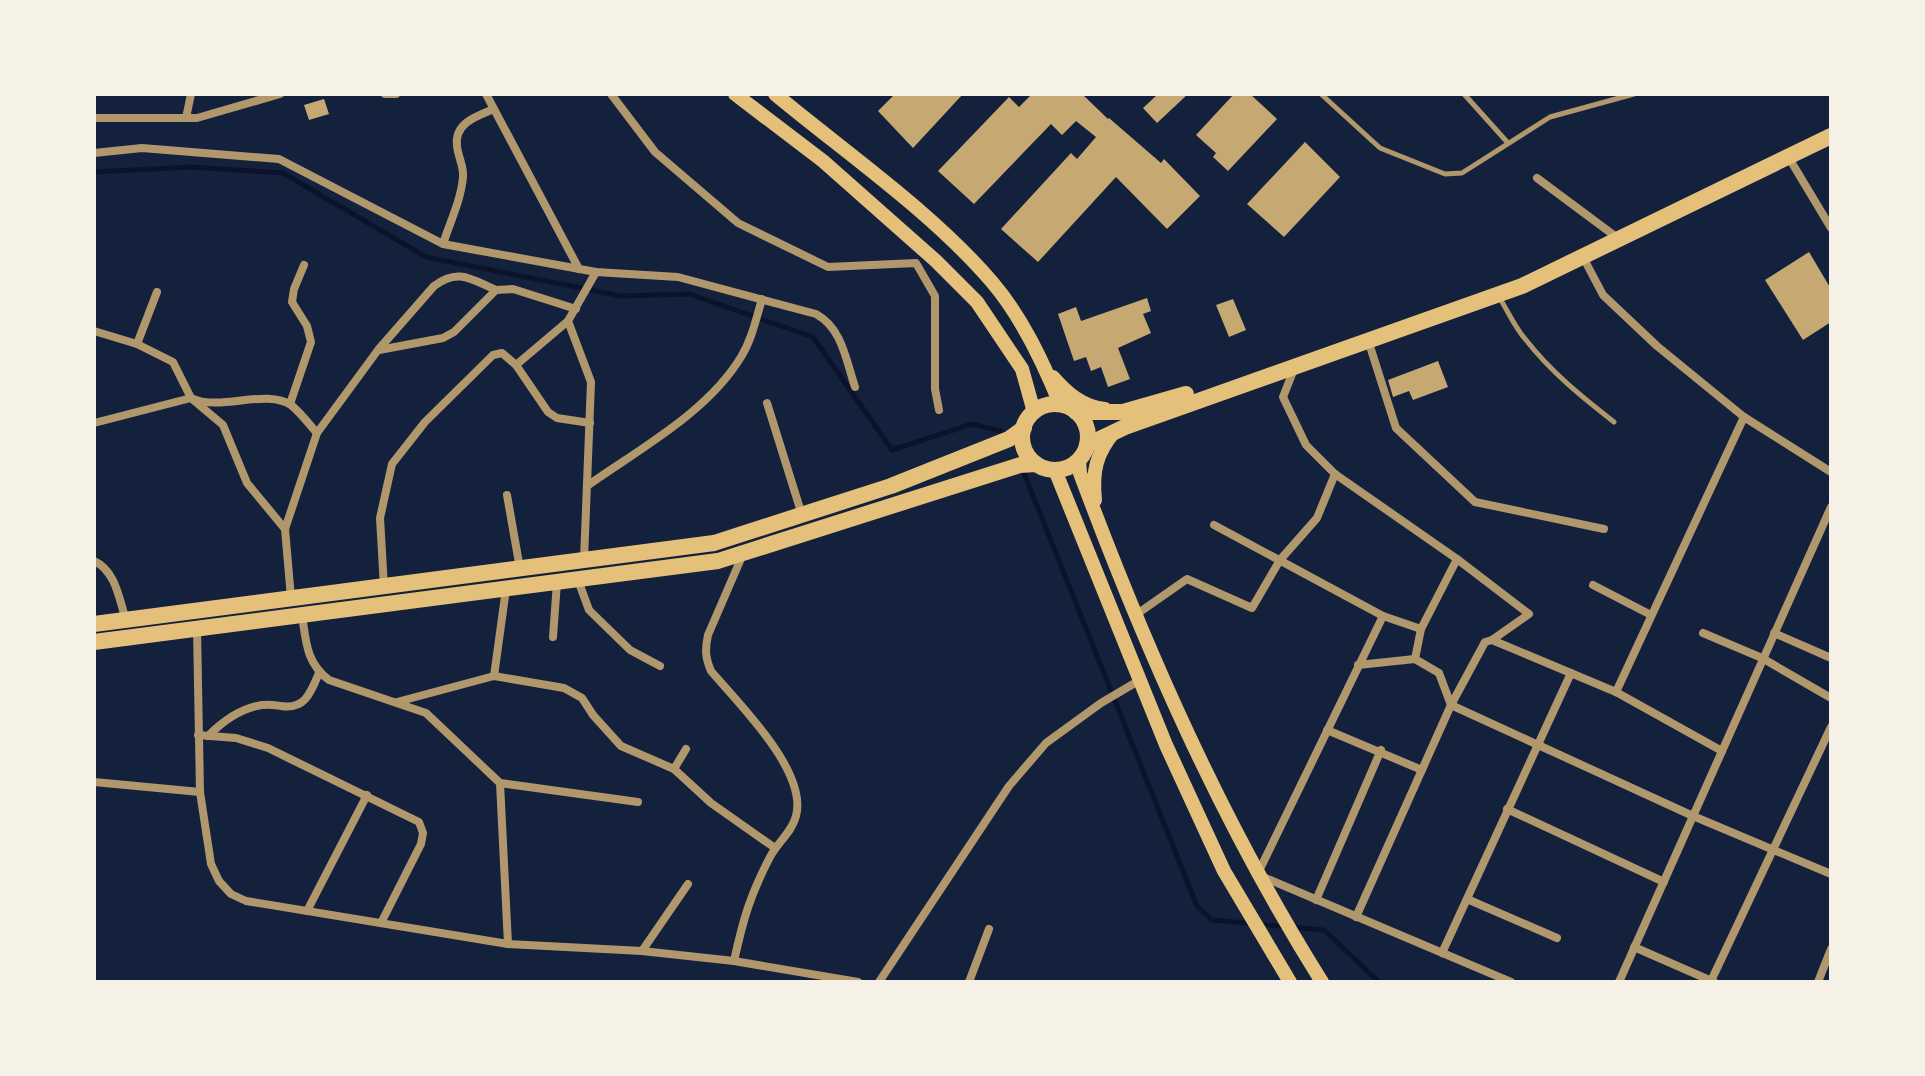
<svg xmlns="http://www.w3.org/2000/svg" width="1925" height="1076" font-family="Inter,sans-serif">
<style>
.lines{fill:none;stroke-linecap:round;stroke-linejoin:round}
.stream{stroke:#0b132b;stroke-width:5}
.building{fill:#c6a872}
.service{stroke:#b1986c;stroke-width:5}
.minor{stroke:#b1986c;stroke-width:8}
.secondary{stroke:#e5c07b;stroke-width:14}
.trunk{stroke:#e5c07b;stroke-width:16}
</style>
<rect width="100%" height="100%" fill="#14213d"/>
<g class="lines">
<g class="stream">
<polyline points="94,172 191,167 283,173 426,257 621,296 689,294 813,337 892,450 972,424 1001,431"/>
<polyline points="1024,473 1197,906 1212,920 1324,930 1379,982"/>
</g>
</g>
<g class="building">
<polygon points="895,94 963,94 913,148 878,111"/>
<polygon points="1032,94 1082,94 1108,119 1109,118 1161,163 1164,159 1200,196 1167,229 1116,177 1038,262 1001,229 1071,153 1077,159 1096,137 1076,121 1062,135 1051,124 974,204 938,171 1009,97 1019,107"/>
<polygon points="1158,94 1188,94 1157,123 1143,108"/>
<polygon points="1234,94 1250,94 1277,119 1228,171 1213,157 1216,153 1196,135"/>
<polygon points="324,99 329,114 309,120 304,105"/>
<polygon points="1305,142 1340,177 1284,237 1247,204"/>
<polygon points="1809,252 1831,289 1831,322 1803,340 1765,280"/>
<polygon points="1147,298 1151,311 1143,314 1151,333 1118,348 1130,379 1108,387 1101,367 1091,371 1086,357 1074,361 1058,314 1076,307 1081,321"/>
<polygon points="1233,299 1246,330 1229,337 1216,305"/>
<polygon points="1438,361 1448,387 1413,400 1409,391 1393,397 1388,380"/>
</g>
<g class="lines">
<g class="service">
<polyline points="1321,94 1380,148 1445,174 1462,173 1550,117 1634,94"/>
<polyline points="1464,94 1508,143"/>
<path d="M1499 297C1508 311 1515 328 1526 340 1551 372 1582 397 1614 422"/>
</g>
<g class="minor">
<polyline points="385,94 396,94"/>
<polyline points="486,94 579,269"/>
<polyline points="611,94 655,152 738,223 828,267 916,263 935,296 935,389 939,410"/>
<polyline points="94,118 197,118 280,94"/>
<polyline points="186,118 191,94"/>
<path d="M94 153 142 148 279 159 443 244 596 272 678 277 816 314C842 328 846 360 855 387"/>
<polyline points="1789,158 1831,228"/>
<polyline points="1537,178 1619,239"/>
<path d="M443 244C450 222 461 200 463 177 464 166 458 157 457 146 454 123 477 116 494 109"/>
<polyline points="1583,257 1603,295 1657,346 1744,417 1831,472"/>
<polyline points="157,292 137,344 173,362 191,398 223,425 247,483 285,529"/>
<polyline points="94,331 137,344"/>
<polyline points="1368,340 1396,428 1475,502 1604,529"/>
<polyline points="379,350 443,338 454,332 496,290 513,289 576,309"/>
<polyline points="516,365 568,321"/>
<polyline points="1294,369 1283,397 1306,445 1335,474 1457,559 1529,614 1492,640 1485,642 1451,705 1356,917"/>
<polyline points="767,403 802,515"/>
<polyline points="290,404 311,342 307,326 292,302 294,289 304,265"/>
<path d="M94 423 191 398C221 412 266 388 291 405 300 412 309 424 317 433"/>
<path d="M587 486C639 449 707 413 741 357 752 339 756 319 762 299"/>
<polyline points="507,495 520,569"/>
<polyline points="1214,525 1383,616 1421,629"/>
<polyline points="584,560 591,382 568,321 596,272"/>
<path d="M94 561C116 571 119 599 126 620"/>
<polyline points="578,580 589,610 630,650 660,666"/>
<polyline points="1593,585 1651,615"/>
<polyline points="384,587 380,518 392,464 425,422 493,355 502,353 516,365 548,412 557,418 590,423"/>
<path d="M291 598 285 529 317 433 378 350 434 286C458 268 471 279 496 290"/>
<polyline points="1137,614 1187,579 1252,608 1280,560 1317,518 1335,474"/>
<path d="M302 615C306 641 306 663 329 680L426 713 500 783 508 944 642 951 688 884"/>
<polyline points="197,629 200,792 211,864 219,881 231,894 246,901 508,944"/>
<polyline points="1703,633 1762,658 1831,698"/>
<polyline points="1774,633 1831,658"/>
<polyline points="553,637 557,582"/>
<polyline points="1492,640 1616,692 1722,751"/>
<polyline points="1415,659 1421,629 1457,559"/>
<polyline points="1358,665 1415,659 1439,673 1451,705 1693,816 1831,874"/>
<polyline points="494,676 506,589"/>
<polyline points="1616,692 1744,417"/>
<polyline points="397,702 494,676 564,688 582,698 593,715 621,746 674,769"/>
<polyline points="1327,730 1422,770"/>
<polyline points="198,735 236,738 268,748 419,822 423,833 421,844 381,923"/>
<path d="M208 736C223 721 241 708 262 705 269 704 274 705 281 706 305 710 311 692 319 673"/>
<polyline points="686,749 674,769 711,803 775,848"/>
<polyline points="94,782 200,792"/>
<polyline points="500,783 638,802"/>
<polyline points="1507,809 1664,882"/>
<polyline points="1259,871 1383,616"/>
<polyline points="1263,877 1511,982"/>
<polyline points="1467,899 1557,938"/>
<polyline points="1316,900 1381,750"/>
<polyline points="307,911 367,795"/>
<polyline points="1634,947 1714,982"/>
<polyline points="642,951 734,961 858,982"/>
<polyline points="1442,953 1571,673"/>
<path d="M734 961C743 920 750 895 770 857 778 842 792 832 796 816 808 771 738 703 711 671 705 657 705 649 708 635L743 554"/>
<polyline points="1711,981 1831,727"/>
<polyline points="879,982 1009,786 1046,743 1101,703 1140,680"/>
<polyline points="969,982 989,929"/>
<polyline points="1619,982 1831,507"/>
<polyline points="1818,982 1831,949"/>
</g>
<g class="secondary">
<polyline points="735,94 823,161 936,261 977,302 1022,369 1034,412"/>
<path d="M775 94C846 153 932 212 992 282 1022 317 1043 362 1060 404"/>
<path d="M1053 377C1067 393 1083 407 1105 409"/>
<path d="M1079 460 1080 473C1145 648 1222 823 1322 982"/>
<polyline points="1055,470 1166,745 1224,871 1290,982"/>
<path d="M1095 500C1092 472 1096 453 1115 431"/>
</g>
<g class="trunk">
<circle cx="1055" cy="437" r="33"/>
<polyline points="1076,412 1123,412 1186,394"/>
<polyline points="1087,445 1125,427 1522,286 1831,136"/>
<polyline points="94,624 714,543 891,486 1009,439 1024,428"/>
<polyline points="94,642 718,561 1020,465 1036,464"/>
</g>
</g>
<rect width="1925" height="1076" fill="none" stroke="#f6f1e7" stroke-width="192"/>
</svg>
